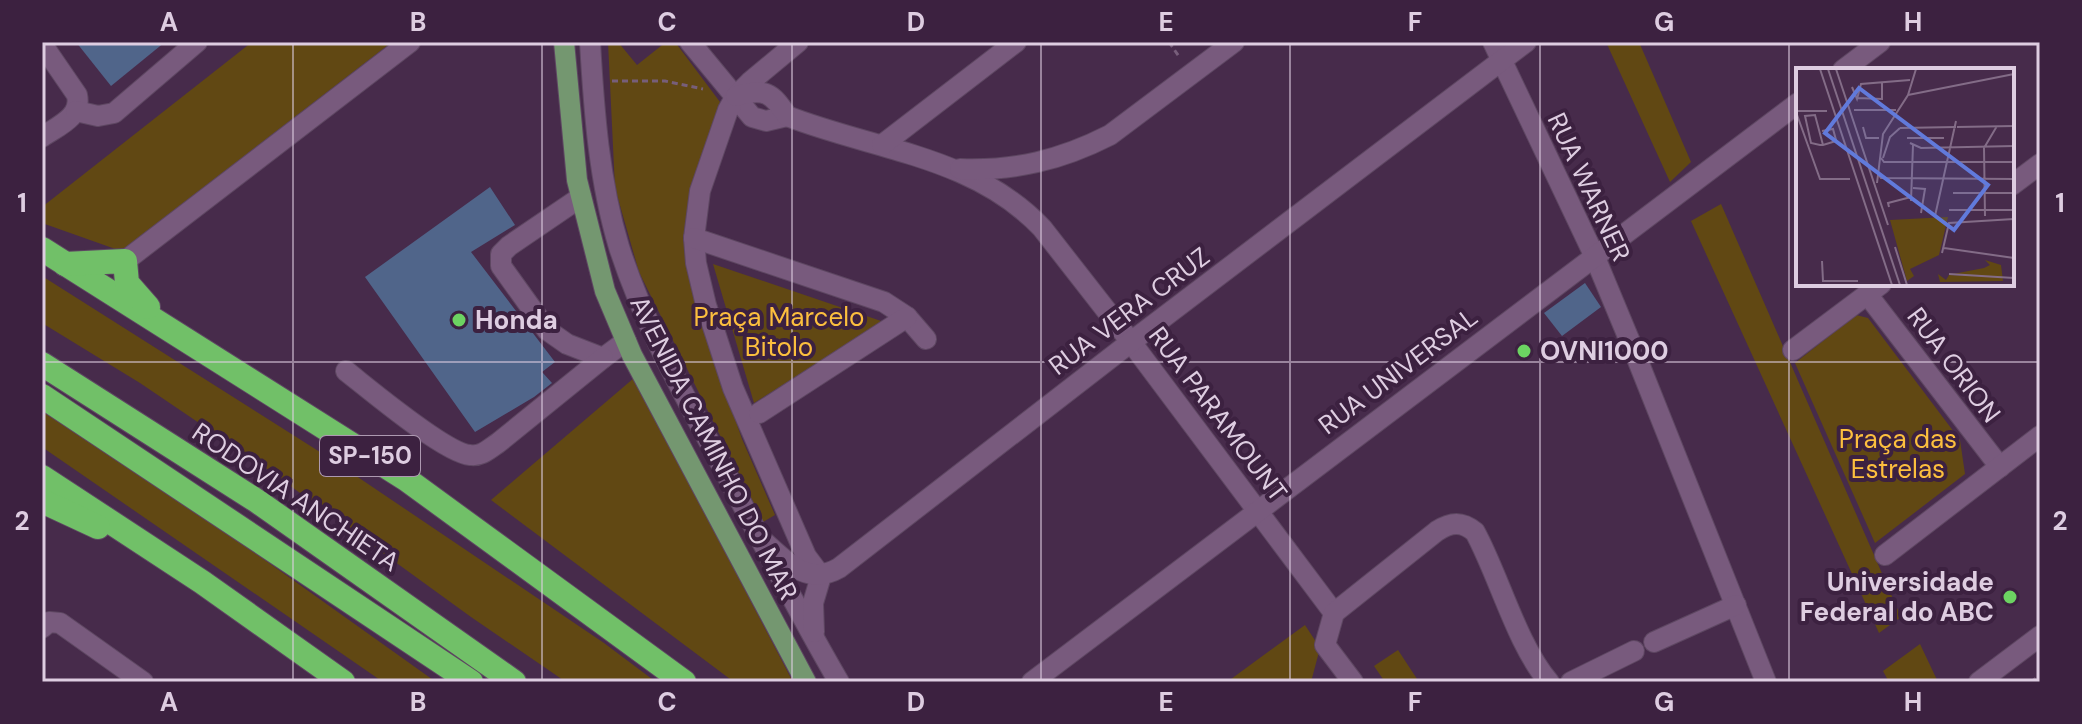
<svg xmlns="http://www.w3.org/2000/svg" width="2082" height="724" font-family="'DM Sans',sans-serif">
<style>
.green{fill:#614813}
.building{fill:#50658a}
.lines{fill:none;stroke-linecap:round;stroke-linejoin:round}
.minor-casing{stroke:#5e4762;stroke-width:22}
.major-casing{stroke:#5e4762;stroke-width:22}
.highway-casing{stroke:#5e4762;stroke-width:26}
.path{stroke:#775e7a;stroke-width:3;stroke-dasharray:6 4;stroke-linecap:butt}
.minor{stroke:#785a7d;stroke-width:20}
.major{stroke:#749770;stroke-width:20}
.highway{stroke:#71c068;stroke-width:24}
.grid{fill:none;stroke:#decde1;stroke-width:2;stroke-opacity:0.55}
.poi-dot{fill:#6cd362;stroke:#3c2140;stroke-width:3}
.labels{text-anchor:middle;stroke-width:8;stroke-linejoin:round;paint-order:stroke}
.shield{fill:#3c2140;stroke:#ad99b1;stroke-width:2}
.shield-label{font-size:24px;font-weight:bold;fill:#decde1}
.street-label{font-size:26px;fill:#decde1;stroke:#3c2140}
.park-label{font-size:26px;fill:#fcbf3e;stroke:#3c2140}
.poi-label{font-size:26px;font-weight:bold;fill:#decde1;stroke:#3c2140;text-anchor:start}
.inset-road{fill:none;stroke:#836c87;stroke-width:2}
.view{fill:#617adb;fill-opacity:0.15;stroke:#617adb;stroke-width:4}
.inset-edge{fill:none;stroke:#decde1;stroke-width:4}
.neatline{fill:none;stroke:#decde1;stroke-width:3}
.grid-label{font-size:26px;text-anchor:middle;font-weight:bold;fill:#decde1}
</style>
<rect width="100%" height="100%" fill="#472b4b"/>
<g class="green">
<polygon points="252,42 392,42 121,251 42,223 42,207"/>
<polygon points="608,42 618,42 637,65 666,42 675,42 720,102 712,141 689,202 684,231 694,285 717,367 742,439 775,515 763,522 639,272 615,188"/>
<polygon points="1606,42 1639,42 1691,162 1670,182"/>
<polygon points="1721,204 1901,617 1879,633 1691,221"/>
<polygon points="713,264 884,322 754,403"/>
<polygon points="42,276 331,459 604,643 656,682 566,682 471,617 267,469 140,383 42,323"/>
<polygon points="1856,315 1868,318 1960,440 1965,474 1875,543 1795,363"/>
<polygon points="634,378 793,682 734,682 491,500"/>
<polygon points="42,411 168,491 436,682 383,682 42,447"/>
<polygon points="1305,625 1320,648 1311,682 1227,682"/>
<polygon points="1920,644 1938,682 1889,682 1883,671"/>
<polygon points="1398,650 1419,682 1385,682 1374,666"/>
</g>
<g class="building">
<polygon points="76,42 165,42 111,86"/>
<polygon points="490,187 515,225 471,252 555,362 542,372 552,383 534,397 475,432 365,277"/>
<polygon points="1585,283 1601,307 1562,336 1544,313"/>
</g>
<g class="lines">
<g class="minor-casing">
<g id="minor">
<path d="M590 42C594 111 599 181 619 247 643 322 683 393 720 462 759 536 797 610 839 682"/>
<polyline points="690,42 752,117 766,121 787,116"/>
<polyline points="798,42 750,82 736,96 728,110 700,191 694,238 696,263 706,305 733,388 806,556 821,576 813,603 814,632"/>
<polyline points="1493,42 1594,255 1636,356 1766,682"/>
<path d="M42 44 77 95C82 117 58 126 42 137"/>
<polyline points="1843,70 1880,42"/>
<path d="M736 96C764 88 772 92 787 116 874 150 974 156 1042 228L1131 342 1334 613"/>
<polyline points="76,111 98,116 114,113 197,42"/>
<polyline points="882,145 1016,42"/>
<path d="M960 169C1015 171 1061 160 1110 135L1234 42"/>
<polyline points="2012,185 2040,164"/>
<polyline points="581,197 509,246 501,254 501,266 547,330 567,344 603,358 626,341"/>
<polyline points="694,238 884,302 907,317 926,339"/>
<polyline points="125,261 410,42"/>
<polyline points="1867,294 2000,467"/>
<polyline points="1793,350 1881,284"/>
<path d="M346 371C369 389 445 453 470 455 481 457 489 449 498 443L603 358"/>
<polyline points="759,413 907,317"/>
<path d="M761 539C784 559 806 587 839 568L1131 342 1526 42"/>
<polyline points="1885,555 2040,436"/>
<polyline points="42,628 49,622 60,623 143,682"/>
<polyline points="1654,642 1736,605"/>
<polyline points="1032,682 1798,103"/>
<path d="M1353 682 1325 645 1334 613 1437 531C1451 522 1462 521 1475 532 1499 576 1517 645 1549 682"/>
<polyline points="1571,682 1634,651"/>
<polyline points="1979,682 2040,636"/>
</g>
</g>
<g class="major-casing">
<polyline id="major" points="564,42 577,180 605,291 632,355 806,682"/>
</g>
<g class="highway-casing">
<g id="highway">
<polyline points="42,249 406,479 684,682"/>
<polyline points="65,264 125,261 127,283 148,307"/>
<polyline points="42,364 257,501 514,682"/>
<polyline points="42,396 471,682"/>
<polyline points="42,477 202,582 343,682"/>
<polyline points="42,501 98,527"/>
</g>
</g>
<g class="path">
<polyline points="1169,42 1180,58"/>
<polyline points="612,81 665,81 703,89"/>
<polyline points="2031,682 2040,675"/>
</g>
<use href="#minor" class="minor"/>
<use href="#major" class="major"/>
<use href="#highway" class="highway"/>
</g>
<path class="grid" d="M293 42V682M542 42V682M792 42V682M1041 42V682M1290 42V682M1540 42V682M1789 42V682M42 362H2040"/>
<g class="poi-dot">
<circle cx="459" cy="320" r="8"/>
<circle cx="1524" cy="351" r="8"/>
<circle cx="2010" cy="597" r="8"/>
</g>
<g class="labels">
<rect class="shield" x="320" y="436" width="100" height="40" rx="6"/>
<g class="shield-label">
<text x="370" y="464">SP-150</text>
</g>
<g class="street-label">
<text transform="translate(1589 187) rotate(65)" y="9">RUA WARNER</text>
<text transform="translate(1129 311) rotate(-37)" y="9">RUA VERA CRUZ</text>
<text transform="translate(1954 365) rotate(53)" y="9">RUA ORION</text>
<text transform="translate(1398 371) rotate(-37)" y="9">RUA UNIVERSAL</text>
<text transform="translate(1218 414) rotate(53)" y="9">RUA PARAMOUNT</text>
<text transform="translate(714 448) rotate(63)" y="9">AVENIDA CAMINHO DO MAR</text>
<text transform="translate(296 497) rotate(34)" y="9">RODOVIA ANCHIETA</text>
</g>
<g class="park-label">
<text x="779" y="326">Praça Marcelo<tspan x="779" dy="30">Bitolo</tspan></text>
<text x="1898" y="448">Praça das<tspan x="1898" dy="30">Estrelas</tspan></text>
</g>
<g class="poi-label">
<text x="475" y="329">Honda</text>
<text x="1540" y="360">OVNI1000</text>
<text x="1994" y="591" text-anchor="end">Universidade<tspan x="1994" dy="30">Federal do ABC</tspan></text>
</g>
</g>
<g transform="translate(1796 68)">
<rect width="218" height="218" fill="#472b4b"/>
<path d="M152 149 143 187 114 201 118 208 111 213 94 152ZM189 192 205 197 207 213 144 214 142 206 150 212 153 207 197 209 157 206 188 200 194 197Z" fill="#614813"/>
<path class="inset-road" d="M24 1 96 217M32 1 104 217M40 1 92 157M56 19 61 31 65 16 114 12M112 27 218 6M62 30 86 31V15M58 42H100M0 43H31M0 44 24 111H54M67 59 70 70H83M161 59 218 58M104 60 160 59M26 63 37 61 40 72V73L27 77H24L15 75 9 48 19 47 27 77M111 70H148M114 75 125 80 218 78M85 90 88 94H218M87 90 94 69 104 60M82 106 85 110 218 111M81 115 87 66 112 27 120 1M117 120 129 121 125 145M157 125H218M115 133 117 77M93 139 92 135 115 129M153 142H218M139 148 160 53M189 148 188 80 201 58M99 179 111 217M148 180 218 190M146 185 153 155 218 151M26 193 27 213H62M153 206 218 210"/>
<path class="view" d="M63 20 192 117 158 162 29 65Z"/>
<rect width="218" height="218" class="inset-edge"/>
</g>
<rect width="2082" height="724" fill="none" stroke="#3c2140" stroke-width="88"/>
<rect x="44" y="44" width="1994" height="636" class="neatline"/>
<g class="grid-label">
<text x="169" y="31">A</text>
<text x="418" y="31">B</text>
<text x="667" y="31">C</text>
<text x="916" y="31">D</text>
<text x="1166" y="31">E</text>
<text x="1415" y="31">F</text>
<text x="1664" y="31">G</text>
<text x="1913" y="31">H</text>
<text x="22" y="212">1</text>
<text x="2060" y="212">1</text>
<text x="22" y="530">2</text>
<text x="2060" y="530">2</text>
<text x="169" y="711">A</text>
<text x="418" y="711">B</text>
<text x="667" y="711">C</text>
<text x="916" y="711">D</text>
<text x="1166" y="711">E</text>
<text x="1415" y="711">F</text>
<text x="1664" y="711">G</text>
<text x="1913" y="711">H</text>
</g>
</svg>
